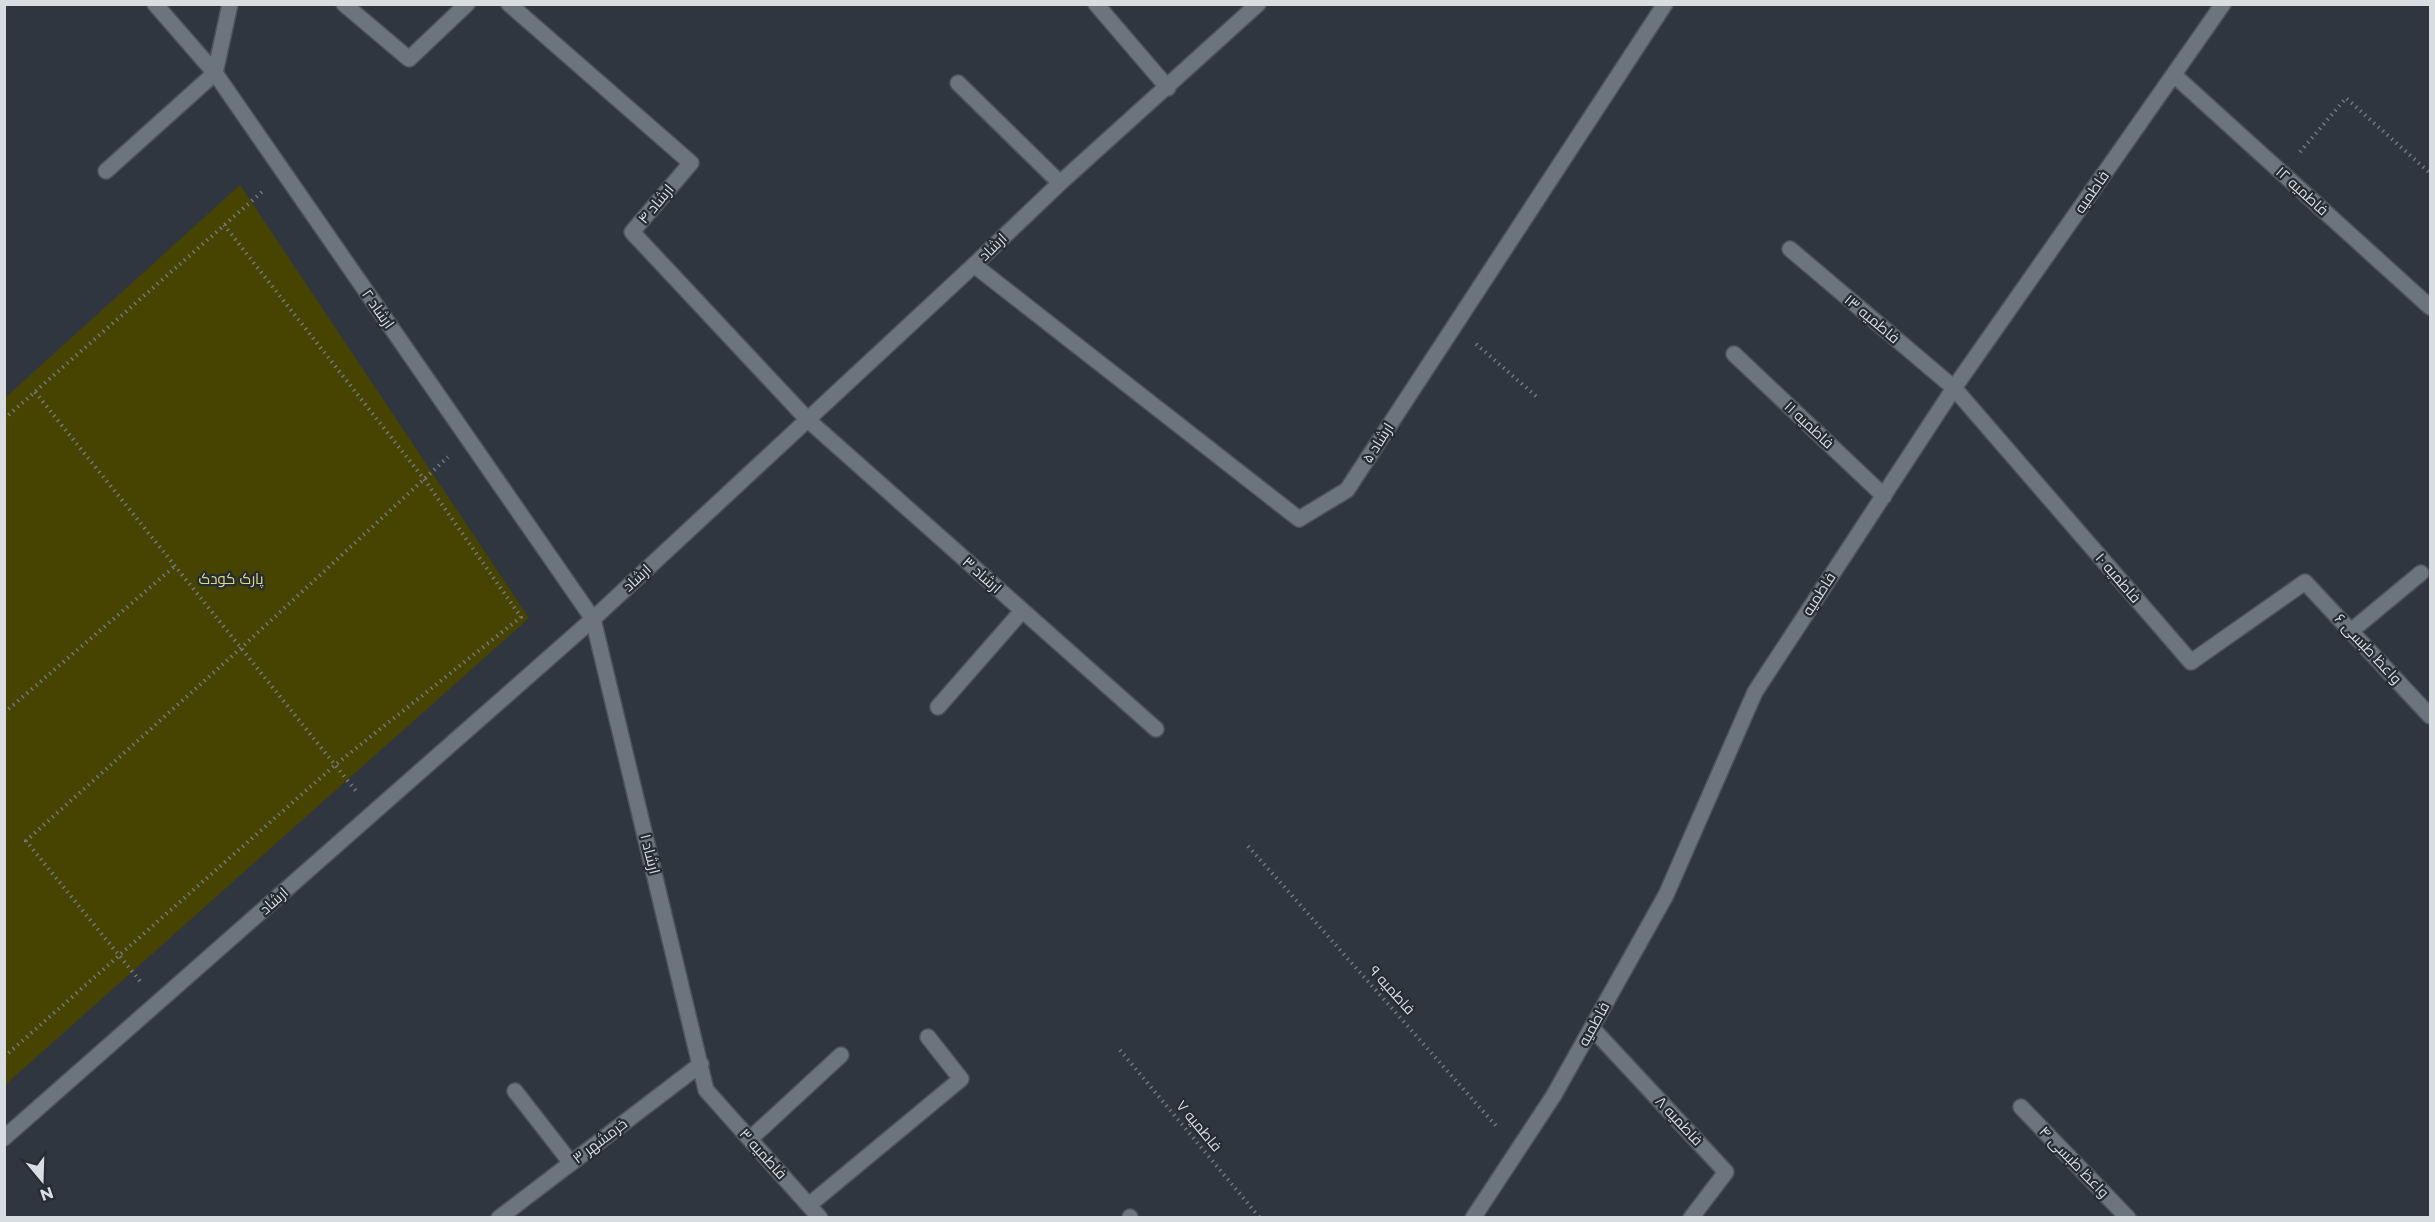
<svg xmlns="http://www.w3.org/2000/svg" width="2435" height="1222" font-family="Montserrat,Cairo,sans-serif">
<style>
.green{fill:#464400}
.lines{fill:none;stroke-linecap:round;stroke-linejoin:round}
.minor-casing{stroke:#4d535a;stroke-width:18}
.path{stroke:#71787f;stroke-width:4;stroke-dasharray:1.5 4.5;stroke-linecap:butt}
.minor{stroke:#6c757e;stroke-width:15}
.labels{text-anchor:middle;stroke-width:4.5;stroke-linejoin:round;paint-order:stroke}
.street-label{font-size:15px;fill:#d8dde2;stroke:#252c34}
.park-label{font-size:15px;fill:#dddb81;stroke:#252c34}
</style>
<rect width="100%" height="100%" fill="#2f363f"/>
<polygon class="green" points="240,185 529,618 5,1085 5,398"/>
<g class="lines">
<g class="minor-casing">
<g id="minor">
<polyline points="155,4 215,73 593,619 706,1090 820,1218"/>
<polyline points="344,4 409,59 467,4"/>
<polyline points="509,4 691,163 632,232 808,420 1156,729"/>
<polyline points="1096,4 1168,88"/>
<polyline points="2174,75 2430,307"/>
<polyline points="958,83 1060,183"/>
<polyline points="106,171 215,73 230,4"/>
<polyline points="1790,249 1954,388 2191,662 2305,582 2430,716"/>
<polyline points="974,265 1299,519 1347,490 1665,4"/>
<polyline points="1734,354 1884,496"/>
<polyline points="2351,631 2421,573"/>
<polyline points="938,707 1022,611"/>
<polyline points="1592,1028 1726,1172 1691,1218"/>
<polyline points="515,1091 571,1163"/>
<polyline points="2021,1107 2128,1218"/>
<polyline points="4,1138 593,619 974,265 1060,183 1258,4"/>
<polyline points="750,1139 841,1055"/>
<polyline points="809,1205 961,1079 928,1037"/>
<polyline points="1130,1217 1130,1218"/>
<polyline points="499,1218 701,1064"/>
<polyline points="1473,1218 1554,1095 1666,895 1755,692 1954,388 2223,4"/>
</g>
</g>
<g class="path">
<polyline points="2300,152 2346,98 2430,173"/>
<polyline points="1476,344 1537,397"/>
<polyline points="35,392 356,791"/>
<polyline points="4,419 263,191"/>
<polyline points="4,713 175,566"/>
<polyline points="1248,846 1497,1127"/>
<polyline points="140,981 26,841 241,648 448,457"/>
<polyline points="1120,1050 1260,1218"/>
<polyline points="4,1057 335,765 521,617 424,479 224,225"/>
</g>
<use href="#minor" class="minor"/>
</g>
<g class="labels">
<g class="street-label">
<text transform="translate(2302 191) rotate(42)" y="5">فاطمیه ۱۲</text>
<text transform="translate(2092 192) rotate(-55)" y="5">فاطمیه</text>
<text transform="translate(656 204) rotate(-50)" y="5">ارشاد ۴</text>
<text transform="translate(993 247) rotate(-44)" y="5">ارشاد</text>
<text transform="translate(378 309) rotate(55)" y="5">ارشاد ۲</text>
<text transform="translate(1872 319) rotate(40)" y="5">فاطمیه ۱۳</text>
<text transform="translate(1809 425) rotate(43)" y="5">فاطمیه ۱۱</text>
<text transform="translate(1378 443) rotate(-57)" y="5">ارشاد ۵</text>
<text transform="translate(982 575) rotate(42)" y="5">ارشاد ۳</text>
<text transform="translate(637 578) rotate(-43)" y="5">ارشاد</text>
<text transform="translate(2118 578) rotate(49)" y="5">فاطمیه ۱۰</text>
<text transform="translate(1819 594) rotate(-57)" y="5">فاطمیه</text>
<text transform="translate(2368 649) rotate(47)" y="5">واعظ طبسی ۶</text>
<text transform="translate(650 854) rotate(76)" y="5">ارشاد ۱</text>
<text transform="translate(274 901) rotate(-42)" y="5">ارشاد</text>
<text transform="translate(1392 990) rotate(48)" y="5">فاطمیه ۹</text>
<text transform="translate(1594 1024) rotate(-61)" y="5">فاطمیه</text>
<text transform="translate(1679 1121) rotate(47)" y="5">فاطمیه ۸</text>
<text transform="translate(1199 1126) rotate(50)" y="5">فاطمیه ۷</text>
<text transform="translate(600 1141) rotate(-37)" y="5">خرمشهر ۳</text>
<text transform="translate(763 1154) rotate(48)" y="5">فاطمیه ۳</text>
<text transform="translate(2074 1162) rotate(46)" y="5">واعظ طبسی ۴</text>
</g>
<g class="park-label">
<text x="231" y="584">پارک کودک</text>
</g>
</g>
<rect width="2435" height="1222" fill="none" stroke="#d8dde2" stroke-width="12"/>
<g transform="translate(42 1180) rotate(161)" stroke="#252c34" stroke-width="4.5" paint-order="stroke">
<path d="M0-4.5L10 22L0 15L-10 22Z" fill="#d8dde2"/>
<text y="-9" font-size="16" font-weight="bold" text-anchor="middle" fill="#d8dde2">N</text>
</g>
</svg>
